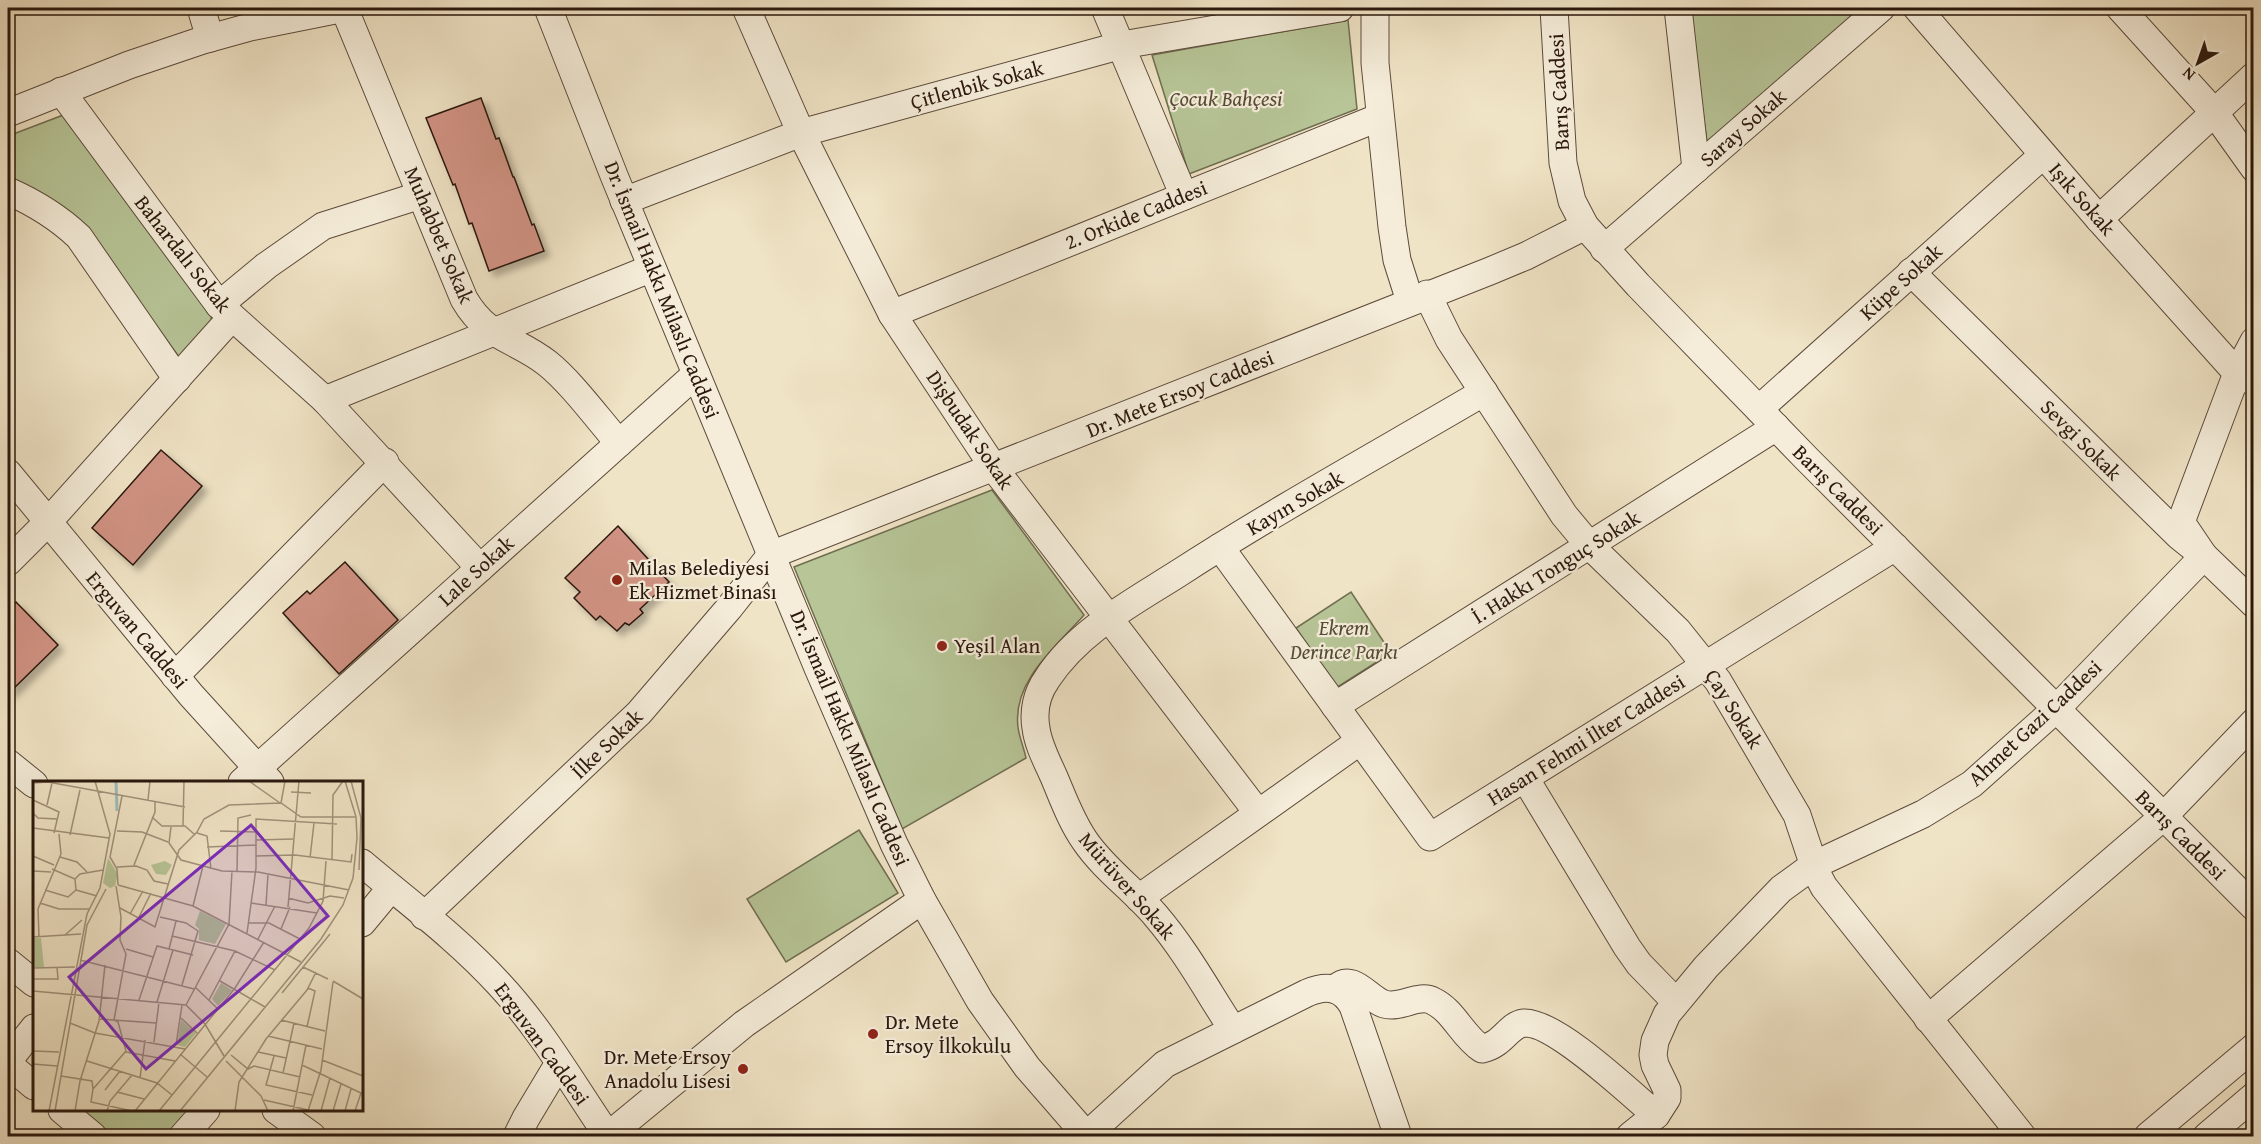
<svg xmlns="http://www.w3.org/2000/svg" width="2261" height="1144" font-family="'Gentium Book Plus',serif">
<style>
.green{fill:#b7c597;stroke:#706e52;stroke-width:1.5}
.building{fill:#d19384;stroke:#2a170d;stroke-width:1.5;filter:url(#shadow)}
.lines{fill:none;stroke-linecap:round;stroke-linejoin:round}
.minor-casing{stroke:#5c4a3b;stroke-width:29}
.minor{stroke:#f5edda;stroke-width:27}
.poi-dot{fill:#8f2418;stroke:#f5edda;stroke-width:2}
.labels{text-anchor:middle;stroke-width:4.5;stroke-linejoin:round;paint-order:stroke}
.street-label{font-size:21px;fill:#2a170d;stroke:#f5edda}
.park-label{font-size:21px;font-style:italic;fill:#544b36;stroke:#f5edda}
.poi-label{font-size:21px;fill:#2a170d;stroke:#f5edda;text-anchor:start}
.inset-river{fill:none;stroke:#9dbdbc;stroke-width:3}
.inset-road{fill:none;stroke:#a1927c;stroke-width:1.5}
.view{fill:#7b2cbf;fill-opacity:0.15;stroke:#7b2cbf;stroke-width:3}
.inset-edge{fill:none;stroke:#2a170d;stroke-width:3}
</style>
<defs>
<filter id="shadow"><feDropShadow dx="5.5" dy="5.5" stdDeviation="3" flood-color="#0004"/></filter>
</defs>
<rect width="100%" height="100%" fill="#f0e4c6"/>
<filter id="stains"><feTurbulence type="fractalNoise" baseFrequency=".00333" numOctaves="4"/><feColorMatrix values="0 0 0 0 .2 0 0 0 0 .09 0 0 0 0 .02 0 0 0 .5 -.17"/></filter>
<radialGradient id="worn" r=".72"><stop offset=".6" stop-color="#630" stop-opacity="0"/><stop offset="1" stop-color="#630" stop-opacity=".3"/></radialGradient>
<g class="green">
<polygon points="1689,8 1862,8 1707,142"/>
<polygon points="1348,20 1357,109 1189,174 1152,55"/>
<polygon points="66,114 211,315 212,329 179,357 94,239 8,179 8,136"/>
<path d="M992 490 1084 615C1057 646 1012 681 1018 727 1019 737 1024 748 1026 758L902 829 794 567Z"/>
<polygon points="1351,592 1391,653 1336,688 1296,628"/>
<polygon points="859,830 898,893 786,962 747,899"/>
<polygon points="73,1110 190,1110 167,1136 104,1136"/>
</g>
<g class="building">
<polygon points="481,98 496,139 499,138 513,177 514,177 532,225 534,224 544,251 489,271 472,223 469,224 455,184 453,185 426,118"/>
<polygon points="161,450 202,486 133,565 92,528"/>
<polygon points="618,526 669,582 640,609 643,613 629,625 625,623 617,631 600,616 596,620 574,598 580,592 565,578"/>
<polygon points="345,562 398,620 339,674 283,613 307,591 310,594"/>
<polygon points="16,602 58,645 8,694 8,610"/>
</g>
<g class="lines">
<g class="minor-casing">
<g id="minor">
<polyline points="201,8 210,38"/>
<path d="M344 8 464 299C487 339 515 338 547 363 571 382 598 419 619 443"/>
<polyline points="548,8 615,178 818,668 894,844 922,900 980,1001 1027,1067 1087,1136"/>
<polyline points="746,8 801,133 892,314 994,468 1258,813"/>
<polyline points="1105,8 1184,196"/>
<polyline points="1375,8 1375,63 1392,227 1397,260 1410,301"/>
<polyline points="1554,8 1563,163 1572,201 1585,226 1638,285 1807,459 2254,907"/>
<polyline points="1678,8 1696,169"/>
<polyline points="1917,8 2099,219 2237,373 2250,380"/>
<polyline points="2120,8 2214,112 2254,168"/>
<polyline points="61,91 219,305 325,400 480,568"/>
<polyline points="8,113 129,65 203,40 250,27 345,8"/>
<path d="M8 191C35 203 57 216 79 237L177 379"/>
<polyline points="624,201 801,133 1122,45 1340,8"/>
<polyline points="2099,219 2254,76"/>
<polyline points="1604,249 1881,8"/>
<polyline points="1911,272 2179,536 2204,556 2254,604"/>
<polyline points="1427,294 1449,339 1564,515 1589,545 1678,631 1718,681 1797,815 1816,872 1824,887 2022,1136"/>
<polyline points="219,305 266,266 323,226 421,195"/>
<polyline points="892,314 1380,117"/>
<polyline points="325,400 652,268"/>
<polyline points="1759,409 2043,155"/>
<polyline points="8,473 191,695 270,782"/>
<polyline points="1220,547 1430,837 1895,547"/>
<polyline points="8,562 48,522 232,317"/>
<polyline points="175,676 385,462"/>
<polyline points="1335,706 1776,427"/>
<polyline points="8,763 34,784"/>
<polyline points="1525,778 1627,947 1639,964 1676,1002"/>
<polyline points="242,782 696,374"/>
<path d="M362 863C408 902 458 939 499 984 542 1030 573 1085 608 1136"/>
<polyline points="1139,898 1360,741"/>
<polyline points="424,916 639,713 729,608 771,555 1490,271 1526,256 1585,226"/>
<polyline points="362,923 391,888"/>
<polyline points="8,962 34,983"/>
<path d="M1336 988C1353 972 1368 999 1384 1004 1401 1009 1419 993 1433 1001 1454 1011 1462 1036 1482 1049 1504 1044 1508 1025 1524 1023 1555 1021 1631 1094 1656 1115"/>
<polyline points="1928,1019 2163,817 2254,722"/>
<path d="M1233 1030C1208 992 1186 951 1156 916 1134 890 1104 869 1085 841 1071 821 1063 798 1054 777 1047 761 1038 745 1036 728 1033 711 1037 693 1047 679 1078 631 1132 603 1179 573 1278 509 1382 452 1484 392"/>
<polyline points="8,1061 34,1028"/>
<polyline points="8,1064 34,1086"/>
<polyline points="62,1110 93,1136"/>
<polyline points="276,1110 312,1136"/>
<polyline points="183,1136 206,1110"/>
<polyline points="517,1136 526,1118 559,1063"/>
<polyline points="608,1136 744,1024 922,900"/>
<path d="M1086 1136 1165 1064 1307 993C1326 985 1342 986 1353 1006L1398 1136"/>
<polyline points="1630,1136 1656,1115 1667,1098 1667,1090 1655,1065 1653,1055 1655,1041 1667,1014 1706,967 1781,889 1814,865 1923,814 1972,784 2056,709 2204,556 2181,522 2237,373 2254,341"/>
<polyline points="2148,1136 2254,1047"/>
<polyline points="2207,1136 2254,1096"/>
</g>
</g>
<use href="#minor" class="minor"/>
</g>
<g class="poi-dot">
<circle cx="617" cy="580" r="6"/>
<circle cx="942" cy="646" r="6"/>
<circle cx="873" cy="1034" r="6"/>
<circle cx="743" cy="1069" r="6"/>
</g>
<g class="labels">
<g class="street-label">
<text transform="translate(977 85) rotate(-15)" y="7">Çitlenbik Sokak</text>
<text transform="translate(1559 92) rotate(-93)" y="7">Barış Caddesi</text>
<text transform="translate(1743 128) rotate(-41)" y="7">Saray Sokak</text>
<text transform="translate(2082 199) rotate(49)" y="7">Işık Sokak</text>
<text transform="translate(1136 215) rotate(-22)" y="7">2. Orkide Caddesi</text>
<text transform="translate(439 235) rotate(67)" y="7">Muhabbet Sokak</text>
<text transform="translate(183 254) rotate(52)" y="7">Bahardalı Sokak</text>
<text transform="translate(1901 282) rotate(-42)" y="7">Küpe Sokak</text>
<text transform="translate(662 290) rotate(68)" y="7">Dr. İsmail Hakkı Milaslı Caddesi</text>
<text transform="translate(1180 394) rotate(-22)" y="7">Dr. Mete Ersoy Caddesi</text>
<text transform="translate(970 430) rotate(56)" y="7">Dişbudak Sokak</text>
<text transform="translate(2081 440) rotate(45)" y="7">Sevgi Sokak</text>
<text transform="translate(1838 490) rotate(45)" y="7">Barış Caddesi</text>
<text transform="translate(1295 503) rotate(-30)" y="7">Kayın Sokak</text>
<text transform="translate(1556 567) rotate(-32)" y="7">İ. Hakkı Tonguç Sokak</text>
<text transform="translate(476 571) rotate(-42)" y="7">Lale Sokak</text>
<text transform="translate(137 630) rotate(50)" y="7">Erguvan Caddesi</text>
<text transform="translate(1734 709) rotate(58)" y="7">Çay Sokak</text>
<text transform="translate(2035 723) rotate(-43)" y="7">Ahmet Gazi Caddesi</text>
<text transform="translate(850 738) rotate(67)" y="7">Dr. İsmail Hakkı Milaslı Caddesi</text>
<text transform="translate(1586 740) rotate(-32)" y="7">Hasan Fehmi İlter Caddesi</text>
<text transform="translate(607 744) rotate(-44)" y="7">İlke Sokak</text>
<text transform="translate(2181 835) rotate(45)" y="7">Barış Caddesi</text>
<text transform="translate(1127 886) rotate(49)" y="7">Mürüver Sokak</text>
<text transform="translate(542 1044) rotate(54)" y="7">Erguvan Caddesi</text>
</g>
<g class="park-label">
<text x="1226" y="106">Çocuk Bahçesi</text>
<text x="1344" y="635">Ekrem<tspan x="1344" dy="24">Derince Parkı</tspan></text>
</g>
<g class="poi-label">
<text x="629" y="575">Milas Belediyesi<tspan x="629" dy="24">Ek Hizmet Binası</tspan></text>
<text x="954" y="653">Yeşil Alan</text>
<text x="885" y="1029">Dr. Mete<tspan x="885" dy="24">Ersoy İlkokulu</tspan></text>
<text x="731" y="1064" text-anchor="end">Dr. Mete Ersoy<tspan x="731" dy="24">Anadolu Lisesi</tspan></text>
</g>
</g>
<g transform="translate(33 781)">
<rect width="330" height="330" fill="#f0e4c6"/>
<path d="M75 77 85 93 82 105 77 107 70 102ZM132 80 139 84 133 94 123 93 118 84ZM167 130 193 143 182 163 166 159V148L162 144ZM0 157H8L11 186H0ZM188 202 199 209 185 225 179 218ZM148 239 163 252 152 266 144 264Z" fill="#b7c597"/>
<path class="inset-river" d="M83 0 84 30"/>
<path class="inset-road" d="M216 0 247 22M318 0 328 37 326 89M0 2 15 1 152 26M258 11 278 12M0 19 26 31 21 52M115 19 117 0M248 22 252 0M14 24 19 2M1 33 5 37 24 38M119 36 129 45H152L161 53M150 45 151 0M138 46 136 62 148 79 189 90 225 91 316 109M0 47 76 57M84 50 109 51 135 61M187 50 223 51M164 52 174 55 178 88M37 54 47 9M223 59 260 58M174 66 223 64M0 75 21 84M223 75 262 74 318 81 319 73M27 76 44 81 54 91M277 77 281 42M299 79 300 14 310 0M101 84 122 31V21M84 86 103 85 114 89 121 100 135 103M19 88 42 98 43 109M0 90 18 91M204 91 205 37 218 34M42 98 47 93 70 89M85 104 160 125 268 181M85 104 84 88 77 76 89 15M83 105 88 136 87 159 93 173 81 239 85 241 93 270 60 308 58 321 99 330M12 109 35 116 43 109M43 109 64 115M255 117 275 122 297 115 311 117M7 122 26 128H57M218 122 284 132M233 124 235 93M160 125 170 85M255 126 266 0M87 127 122 146 146 69 164 51 171 38 196 24 248 22 268 36H322M54 133 67 107 77 53 62 0M97 133 110 110M127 136 153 142 165 150 149 204M105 138 118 112M215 142H236L267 158M248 148 257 126M214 152 223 87V38L304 43M32 154 49 139M6 155 5 128 28 73 26 53M139 155 202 170 242 189M0 156 48 153M225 158 242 125M93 168 120 176M136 168 143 140M47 179 161 208M270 186 295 198M0 187 42 186M0 198H25L24 186M187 200 232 226M300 200 330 218M162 206 185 228M0 210 153 224 172 243 191 275M249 212 297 153M106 219 124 165 160 174M176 219 202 170M124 221 140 169M153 224 196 143 199 90M148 237 164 252M66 238 123 242M248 239 292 250M37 242 62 252 152 268M274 246 282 210 275 207M235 255 289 268M121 261 126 221M143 264 149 224M0 270 26 271M93 271 142 280M225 271 253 277M147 273 174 296M198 274 215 288 221 285 267 296M241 275 233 304 279 314M289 279 330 295M54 280 124 302 139 314M193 280 228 315 235 330M0 283 24 285M269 284 330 313M250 292 261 242M28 295 59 300 60 308M107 297 112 259M72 309 87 290M84 311 111 318M231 319 275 329M16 330 54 133M22 330 54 144 73 108M42 330 47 300 66 240 72 184M74 330 77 320 99 294M102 330 202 207 231 161M126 330 276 147 290 120 293 80M147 330 288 158 310 124 320 97 324 57 323 36 312 0M202 330 206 301 233 258 274 209 283 191M260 330 273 264M275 330 288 289 300 201M288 330 297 297M300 330 308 303M312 330 318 308M322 330 328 312"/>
<path class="view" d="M218 44 295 135 113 288 36 196Z"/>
<rect width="330" height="330" class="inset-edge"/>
</g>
<rect width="2261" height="1144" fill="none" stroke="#f0e4c6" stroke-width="30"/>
<rect x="9" y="9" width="2243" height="1126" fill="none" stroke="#2a170d" stroke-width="3"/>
<rect x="15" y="15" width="2231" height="1114" fill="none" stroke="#2a170d" stroke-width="1.5"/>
<g transform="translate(2198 63) rotate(220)" stroke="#f5edda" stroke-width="4.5" paint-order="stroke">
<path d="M0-4.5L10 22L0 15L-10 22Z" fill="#2a170d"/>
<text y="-9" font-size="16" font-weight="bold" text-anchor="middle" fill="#2a170d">N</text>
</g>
<rect width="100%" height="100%" filter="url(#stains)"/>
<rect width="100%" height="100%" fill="url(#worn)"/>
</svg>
